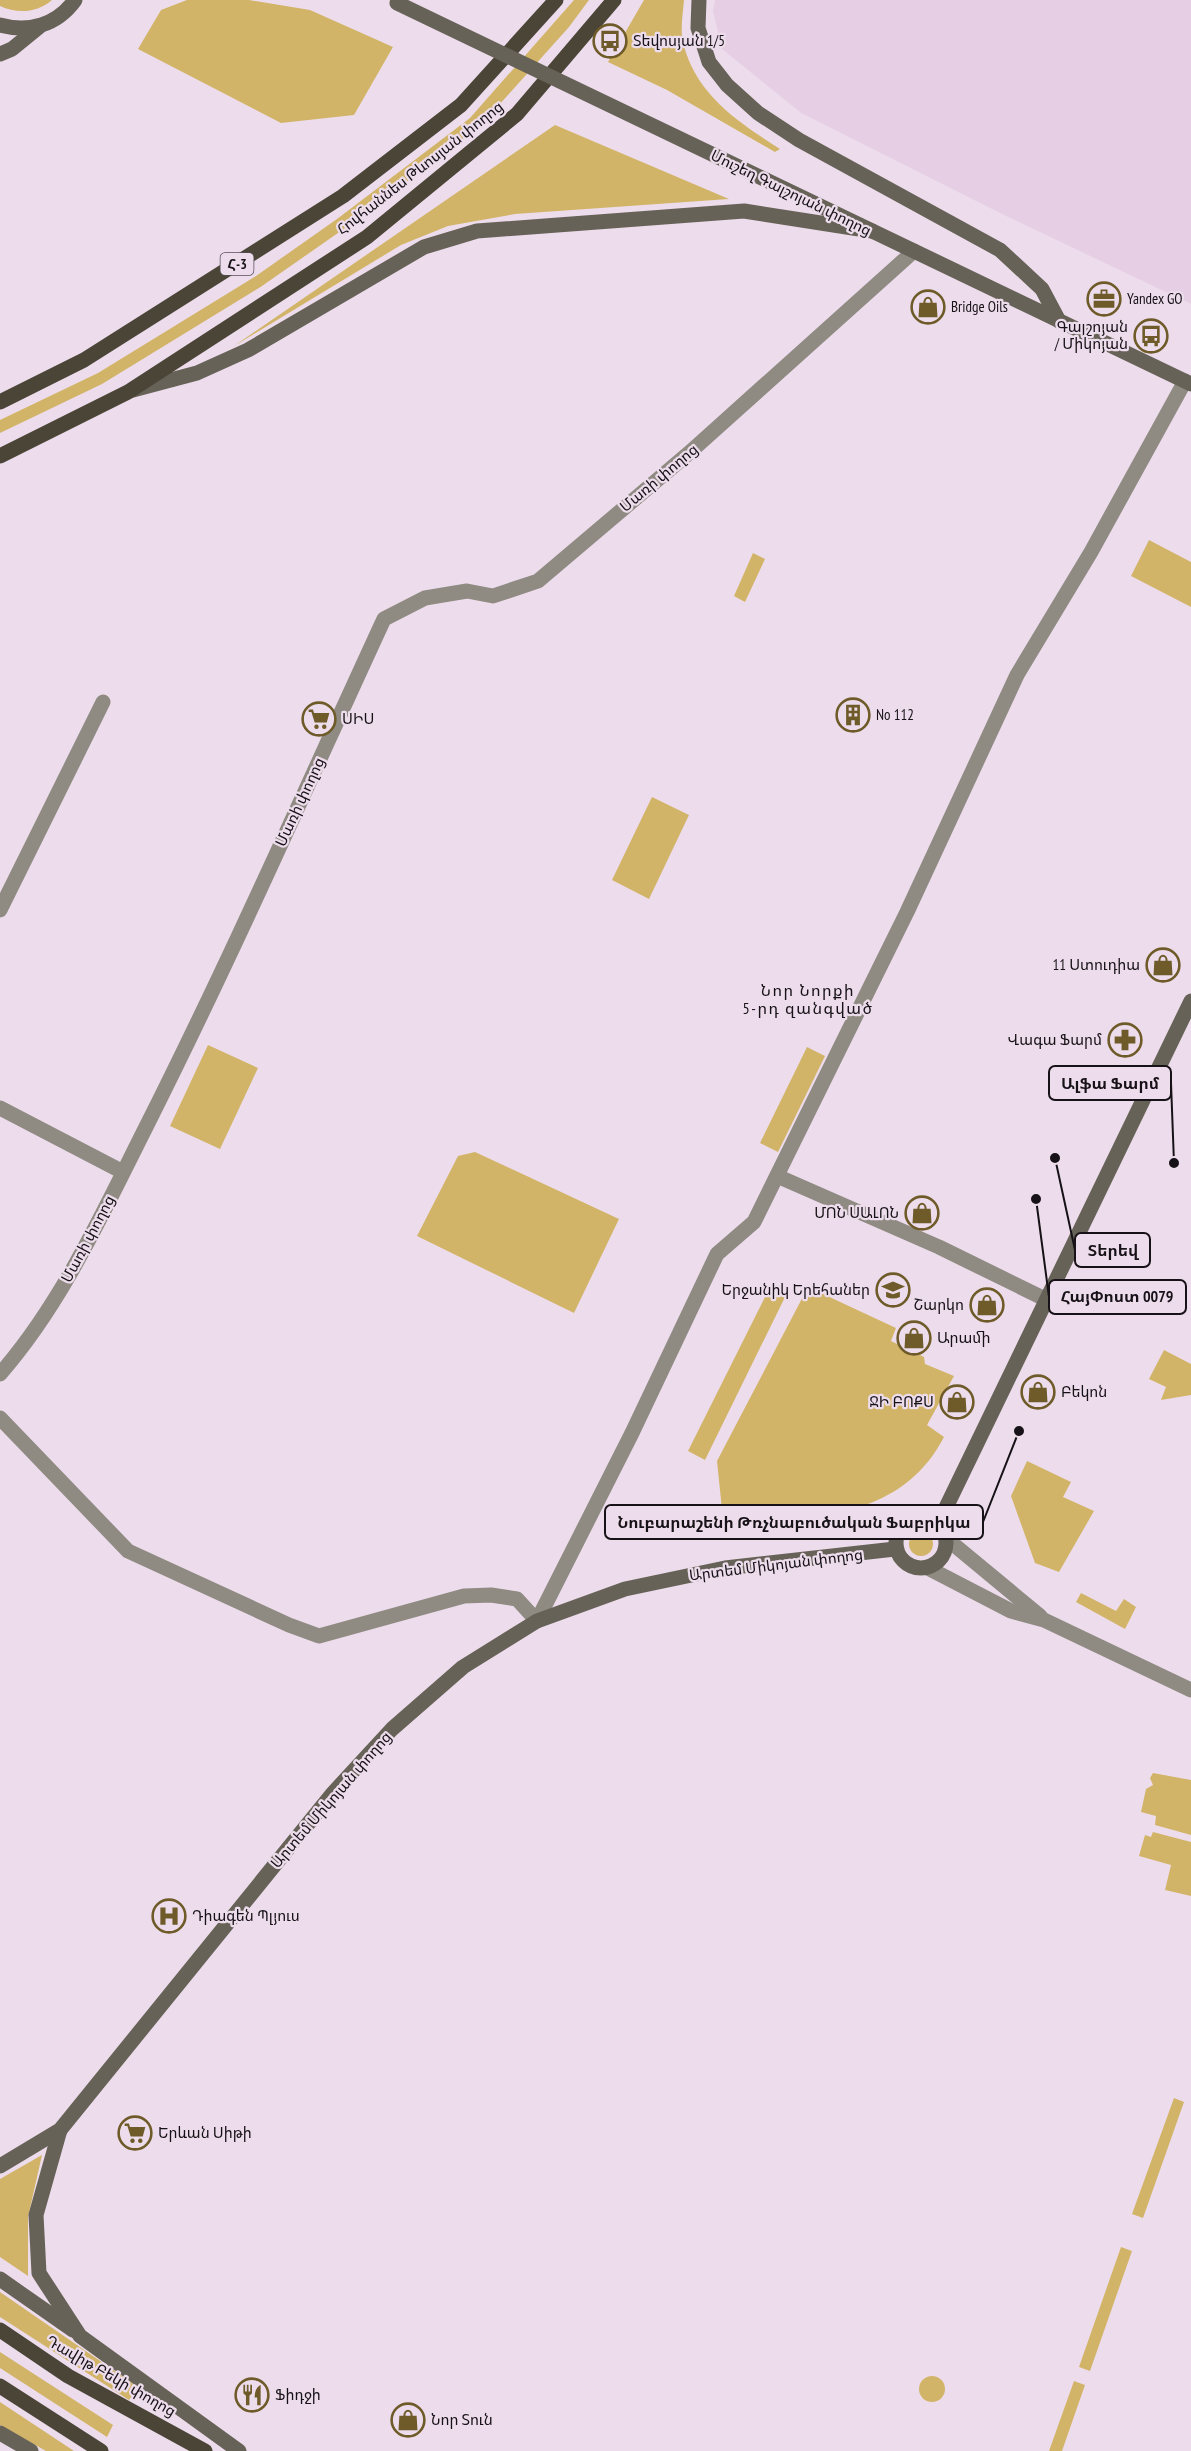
<svg xmlns="http://www.w3.org/2000/svg" width="1191" height="2451" font-family="'PT Sans Narrow','Noto Sans Armenian',sans-serif">
<style>
.built{fill:#e6cfe4}
.green{fill:#d2b468}
.lines{fill:none;stroke-linecap:round;stroke-linejoin:round}
.minor{stroke:#8f8b83;stroke-width:15}
.tertiary{stroke:#8f8b83;stroke-width:15}
.secondary{stroke:#676257;stroke-width:15}
.primary{stroke:#4b4538;stroke-width:15}
.secondary-bridge{stroke:#676257;stroke-width:15}
.labels{text-anchor:middle;stroke-width:4.5;stroke-linejoin:round;paint-order:stroke}
.shield{fill:#edddec;stroke:#574f57;stroke-width:1.5}
.shield-label{font-size:14px;font-weight:bold;fill:#171217}
.poi-label{font-size:15px;fill:#171217;stroke:#edddec;text-anchor:start}
.street-label{font-size:15px;fill:#171217;stroke:#edddec}
.neighbourhood-label{font-size:16px;letter-spacing:1.5px;fill:#171217;stroke:#edddec}
.leader{fill:none;stroke:#171217;stroke-width:2}
.callout-dot{fill:#171217;stroke:#edddec;stroke-width:2}
.callout{fill:#edddec;stroke:#171217;stroke-width:2}
.callout-label{font-size:16px;text-anchor:middle;font-weight:bold;fill:#171217}
</style>
<rect width="100%" height="100%" fill="#edddec"/>
<g class="built">
<polygon points="715,0 1191,0 1191,304 1004,215 801,113 722,49 713,11"/>
<polygon points="883,1276 911,1290 903,1304 876,1291"/>
</g>
<g class="green">
<path d="M0 0H52C37 13 17 14 0 6Z"/>
<polygon points="187,0 249,0 310,10 393,47 354,115 281,123 138,49 161,10"/>
<polygon points="574,0 589,0 569,27 481,125 348,226 262,286 102,384 0,433 0,420 98,373 256,276 337,219 470,118"/>
<path d="M644 0H684C683 13 680 30 683 42 695 94 738 122 780 149L775 152 667 90 608 62Z"/>
<polygon points="555,125 729,199 515,214 448,226 401,245 234,346"/>
<polygon points="1149,540 1191,562 1191,607 1131,576"/>
<polygon points="753,553 765,559 745,602 734,596"/>
<polygon points="652,797 689,815 649,899 612,880"/>
<polygon points="208,1045 258,1068 220,1149 170,1126"/>
<polygon points="807,1047 825,1056 778,1152 760,1143"/>
<polygon points="475,1152 619,1219 574,1313 417,1236 458,1156"/>
<polygon points="771,1285 787,1293 705,1460 688,1451"/>
<path d="M808 1287 896 1328 891 1341 924 1357 925 1364 954 1376 927 1425 944 1437C900 1522 808 1517 724 1529L717 1461Z"/>
<polygon points="1164,1350 1191,1364 1191,1395 1161,1400 1166,1387 1149,1379"/>
<polygon points="1027,1461 1071,1482 1063,1497 1094,1511 1059,1572 1035,1563 1011,1496"/>
<circle cx="921" cy="1544" r="12"/>
<polygon points="1081,1593 1116,1611 1124,1599 1136,1607 1125,1629 1076,1602"/>
<polygon points="1153,1773 1191,1780 1191,1835 1155,1825 1156,1816 1141,1812 1146,1789 1153,1785 1150,1778"/>
<polygon points="1153,1832 1191,1842 1191,1896 1165,1890 1171,1865 1139,1856 1145,1835 1151,1837"/>
<polygon points="1174,2098 1184,2102 1143,2218 1132,2214"/>
<polygon points="42,2155 28,2217 28,2276 0,2257 0,2179"/>
<polygon points="1121,2247 1132,2251 1090,2371 1079,2367"/>
<polygon points="0,2292 138,2387 129,2400 0,2317"/>
<polygon points="0,2352 113,2425 107,2437 0,2368"/>
<circle cx="932" cy="2389" r="13"/>
<polygon points="1074,2381 1085,2385 1062,2451 1049,2451"/>
<polygon points="0,2402 74,2451 46,2451 0,2425"/>
</g>
<g class="lines">
<g class="minor">
<polyline points="0,910 103,702"/>
<polyline points="0,1108 123,1172"/>
<polyline points="777,1176 939,1247 1047,1300"/>
<path d="M0 1374C63 1302 104 1210 147 1125 231 958 306 788 384 619L425 598 467 591 493 596 538 581 689 453 914 251"/>
<polyline points="0,1418 128,1551 289,1625 319,1636 464,1596 491,1595 517,1599 537,1621 632,1433 717,1254 754,1222 907,912 1017,675 1091,552 1185,381"/>
</g>
<g class="tertiary">
<polyline points="947,1539 1040,1616"/>
<polyline points="928,1568 1011,1611 1044,1620 1191,1690"/>
</g>
<g class="secondary">
<polyline points="699,0 698,28 709,62 727,85 758,113 799,140 1000,250 1042,289 1059,321"/>
<path d="M0 25C29 33 57 25 75 0"/>
<polyline points="0,54 12,49 39,27"/>
<polyline points="766,180 1191,384"/>
<polyline points="133,390 197,373 248,350 424,247 477,231 744,211 872,231"/>
<circle cx="921" cy="1543" r="25"/>
<polyline points="938,1524 1191,1001"/>
<polyline points="60,2130 36,2215 39,2273 80,2336 239,2451"/>
<polyline points="0,2166 60,2130 333,1793 392,1729 463,1667 537,1621 625,1589 725,1568 895,1549"/>
<polyline points="0,2279 73,2330"/>
<polyline points="0,2433 31,2451"/>
</g>
<g class="primary">
<polyline points="0,402 84,360 343,196 461,105 556,0"/>
<polyline points="0,456 128,392 367,237 517,114 614,0"/>
<polyline points="0,2330 68,2376 205,2451"/>
<polyline points="0,2386 101,2451"/>
</g>
<polyline class="secondary-bridge" points="397,3 766,180"/>
</g>
<defs>
<g id="bus-ring" transform="scale(1.725)"><circle r="9.5" fill="#edddec" stroke="#6e5b29" stroke-width="1.5"/><path d="M-5-6H5V4H4V6H2V4H-2V6H-4V4H-5ZM-3.5-4V0h7V-4ZM-3.5 1.2v1.5H-2V1.2ZM2 1.2v1.5H3.5V1.2Z" fill="#6e5b29"/></g>
<g id="office-ring" transform="scale(1.725)"><circle r="9.5" fill="#edddec" stroke="#6e5b29" stroke-width="1.5"/><path d="M-6-3h4V-5.5h4V-3h4V5H-6ZM-1-4.5V-3h2v-1.5ZM-6 0V1H6V0Z" fill="#6e5b29"/></g>
<g id="shop-ring" transform="scale(1.725)"><circle r="9.5" fill="#edddec" stroke="#6e5b29" stroke-width="1.5"/><path d="M-5-2.5h2.3a2.7 3.5 0 0 1 5.4 0H5L5.5 6h-11ZM-1.5-2.5h3a1.5 2.3 0 0 0-3 0Z" fill="#6e5b29"/></g>
<g id="building-ring" transform="scale(1.725)"><circle r="9.5" fill="#edddec" stroke="#6e5b29" stroke-width="1.5"/><path d="M-4-6H4V6H1V3H-1V6H-4ZM-2.5-4.3h1.7v1.8h-1.7ZM.8-4.3h1.7v1.8H.8ZM-2.5-1h1.7V.8h-1.7ZM.8-1h1.7V.8H.8Z" fill="#6e5b29"/></g>
<g id="supermarket-ring" transform="scale(1.725)"><circle r="9.5" fill="#edddec" stroke="#6e5b29" stroke-width="1.5"/><path d="M-6-5.5h2.5l.6 2H6L4.5 2H-2.5L-4.4-4H-6ZM-1.5 3.2a1.3 1.3 0 1 0 .1 0ZM3 3.2a1.3 1.3 0 1 0 .1 0Z" fill="#6e5b29"/></g>
<g id="pharmacy-ring" transform="scale(1.725)"><circle r="9.5" fill="#edddec" stroke="#6e5b29" stroke-width="1.5"/><path d="M-2-6h4v4h4v4h-4v4h-4v-4h-4v-4h4Z" fill="#6e5b29"/></g>
<g id="school-ring" transform="scale(1.725)"><circle r="9.5" fill="#edddec" stroke="#6e5b29" stroke-width="1.5"/><path d="M0-5L7-2L0 1L-7-2ZM-4 1L0 2.5L4 1V4Q0 6-4 4Z" fill="#6e5b29"/></g>
<g id="hospital-ring" transform="scale(1.725)"><circle r="9.5" fill="#edddec" stroke="#6e5b29" stroke-width="1.5"/><path d="M-5-5h3v3.5h4V-5h3V5h-3V1.5h-4V5h-3Z" fill="#6e5b29"/></g>
<g id="restaurant-ring" transform="scale(1.725)"><circle r="9.5" fill="#edddec" stroke="#6e5b29" stroke-width="1.5"/><path d="M-5-6h1v4h1v-4h1v4h1v-4h1v5L-1.5 .5V6h-2V.5L-5-1ZM5-6V6H3V1.5H1.5Q1.5-4 5-6Z" fill="#6e5b29"/></g>
</defs>
<g fill-rule="evenodd">
<use href="#bus-ring" x="610" y="41"/>
<use href="#office-ring" x="1104" y="299"/>
<use href="#shop-ring" x="928" y="307"/>
<use href="#bus-ring" x="1151" y="336"/>
<use href="#building-ring" x="853" y="715"/>
<use href="#supermarket-ring" x="319" y="719"/>
<use href="#shop-ring" x="1163" y="965"/>
<use href="#pharmacy-ring" x="1125" y="1040"/>
<use href="#shop-ring" x="922" y="1213"/>
<use href="#school-ring" x="893" y="1290"/>
<use href="#shop-ring" x="987" y="1305"/>
<use href="#shop-ring" x="914" y="1338"/>
<use href="#shop-ring" x="1038" y="1392"/>
<use href="#shop-ring" x="957" y="1402"/>
<use href="#hospital-ring" x="169" y="1916"/>
<use href="#supermarket-ring" x="135" y="2133"/>
<use href="#restaurant-ring" x="252" y="2395"/>
<use href="#shop-ring" x="408" y="2420"/>
</g>
<g class="labels">
<rect class="shield" x="220.5" y="253" width="33" height="22" rx="4.5"/>
<g class="shield-label">
<text x="237" y="269">Հ-3</text>
</g>
<g class="poi-label">
<text x="633" y="46">Տեվոսյան 1/5</text>
<text x="1127" y="304">Yandex GO</text>
<text x="951" y="312">Bridge Oils</text>
<text x="1128" y="332" text-anchor="end">Գալշոյան<tspan x="1128" dy="17">/ Միկոյան</tspan></text>
<text x="876" y="720">No 112</text>
<text x="342" y="724">ՍԻՍ</text>
<text x="1140" y="970" text-anchor="end">11 Ստուդիա</text>
<text x="1102" y="1045" text-anchor="end">Վագա Ֆարմ</text>
<text x="899" y="1218" text-anchor="end">ՄՈՆ ՍԱԼՈՆ</text>
<text x="870" y="1295" text-anchor="end">Երջանիկ Երեհաներ</text>
<text x="964" y="1310" text-anchor="end">Շարկո</text>
<text x="937" y="1343">Արամի</text>
<text x="1061" y="1397">Բեկոն</text>
<text x="934" y="1407" text-anchor="end">ՋԻ ԲՈՔՍ</text>
<text x="192" y="1921">Դիագեն Պլյուս</text>
<text x="158" y="2138">Երևան Սիթի</text>
<text x="275" y="2400">Ֆիդջի</text>
<text x="431" y="2425">Նոր Տուն</text>
</g>
<g class="street-label">
<text transform="translate(420 168) rotate(-38)" y="5">Հովհաննես Թևոսյան փողոց</text>
<text transform="translate(791 193) rotate(26)" y="5">Մուշեղ Գալշոյան փողոց</text>
<text transform="translate(659 478) rotate(-40)" y="5">Մառի փողոց</text>
<text transform="translate(300 802) rotate(-65)" y="5">Մառի փողոց</text>
<text transform="translate(88 1239) rotate(-62)" y="5">Մառի փողոց</text>
<text transform="translate(776 1565) rotate(-7)" y="5">Արտեմ Միկոյան փողոց</text>
<text transform="translate(331 1800) rotate(-49)" y="5">Արտեմ Միկոյան փողոց</text>
<text transform="translate(111 2376) rotate(30)" y="5">Դավիթ Բեկի փողոց</text>
</g>
<g class="neighbourhood-label">
<text x="808" y="996">Նոր Նորքի<tspan x="808" dy="18">5-րդ զանգված</tspan></text>
</g>
</g>
<path class="leader" d="M1174 1163L1171 1083M1055 1158L1075 1250M1036 1199L1049 1297M1019 1431L983 1522"/>
<g class="callout-dot">
<circle cx="1174" cy="1163" r="6"/>
<circle cx="1055" cy="1158" r="6"/>
<circle cx="1036" cy="1199" r="6"/>
<circle cx="1019" cy="1431" r="6"/>
</g>
<g class="callout">
<rect x="1049" y="1066" width="122" height="34" rx="6"/>
<rect x="1075" y="1233" width="75" height="34" rx="6"/>
<rect x="1049" y="1280" width="137" height="34" rx="6"/>
<rect x="605" y="1505" width="378" height="34" rx="6"/>
</g>
<g class="callout-label">
<text x="1110" y="1089">Ալֆա Ֆարմ</text>
<text x="1113" y="1256">Տերեվ</text>
<text x="1117" y="1302">ՀայՓոստ 0079</text>
<text x="794" y="1528">Նուբարաշենի Թռչնաբուծական Ֆաբրիկա</text>
</g>
</svg>
